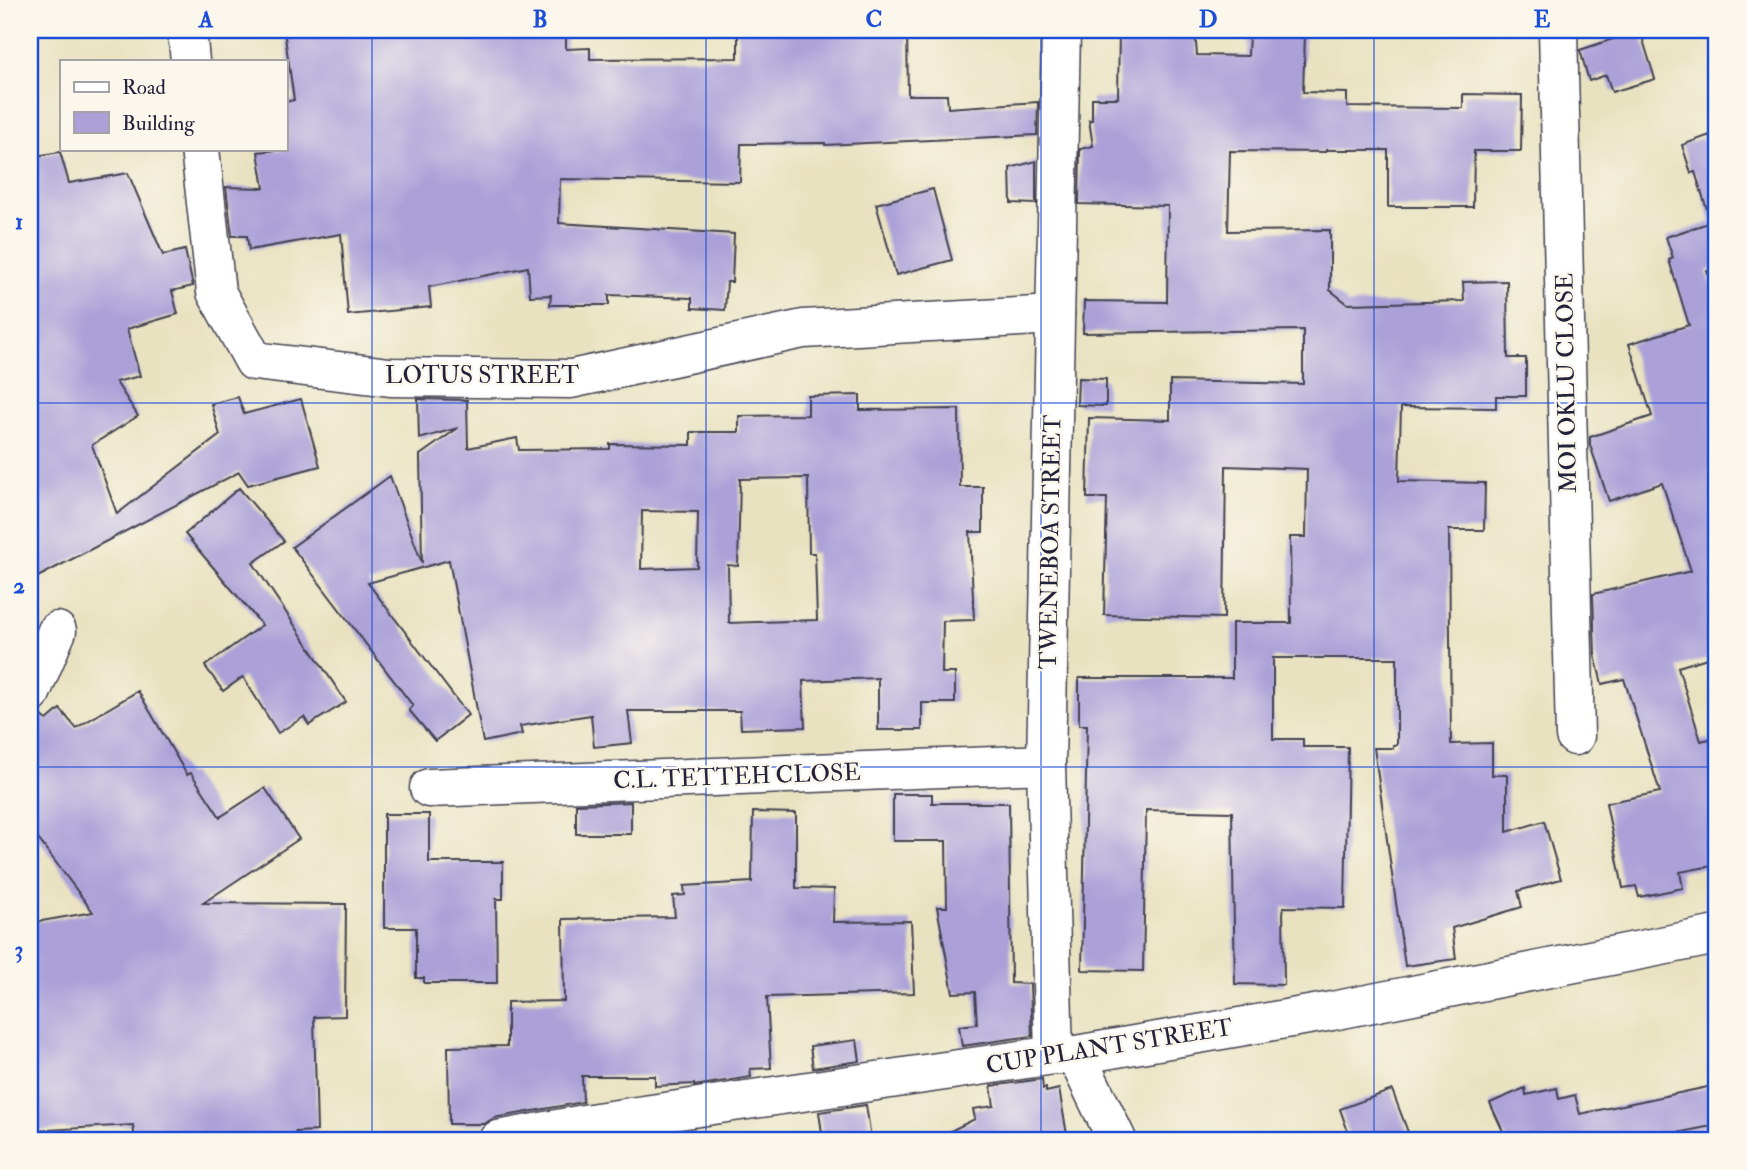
<svg xmlns="http://www.w3.org/2000/svg" width="1747" height="1170" font-family="'IM FELL Double Pica',serif">
<style>
.building{fill:#aba1d8;fill-rule:evenodd}
.lines{fill:none;stroke-linecap:round;stroke-linejoin:round}
.minor-casing{stroke:#403f4f;stroke-width:41}
.minor{stroke:#fff;stroke-width:38}
.grid{fill:none;stroke:#1d4ed8;stroke-width:2;stroke-opacity:0.55}
.labels{text-anchor:middle;stroke-width:5;stroke-linejoin:round;paint-order:stroke}
.street-label{font-size:24px;fill:#22223b;stroke:#fbf7ec}
.neatline{fill:none;stroke:#1d4ed8;stroke-width:2.5}
.grid-label{font-size:23px;text-anchor:middle;font-weight:bold;fill:#1d4ed8}
</style>
<rect width="100%" height="100%" fill="#fbf7ec"/>
<filter id="ink" filterUnits="userSpaceOnUse"><feTurbulence type="fractalNoise" baseFrequency=".0143" numOctaves="2"/><feDisplacementMap in="SourceGraphic" scale="14" xChannelSelector="R" yChannelSelector="G"/><feConvolveMatrix kernelMatrix="1 2 1 2 8 2 1 2 1" color-interpolation-filters="sRGB"/></filter>
<filter id="wash" filterUnits="userSpaceOnUse"><feTurbulence type="fractalNoise" baseFrequency=".00686" numOctaves="4" result="noise"/><feDisplacementMap in="SourceGraphic" scale="28" xChannelSelector="R" yChannelSelector="G"/><feGaussianBlur stdDeviation="1.57" result="paint"/><feColorMatrix in="noise" values="0 0 0 0 0 0 0 0 0 0 0 0 0 0 0 0 0 1.4 0 .05"/><feComposite in="paint" operator="in"/></filter>
<g filter="url(#wash)">
<rect width="100%" height="100%" fill="#e9e2c1"/>
<g id="blocks">
<g class="building">
<polygon points="284,30 566,30 566,49 590,48 590,59 738,58 738,30 907,30 908,95 947,95 948,108 1038,102 1037,135 825,145 825,143 741,144 740,182 560,179 559,223 734,234 732,282 727,282 725,310 692,308 692,298 609,295 609,305 550,305 551,295 530,296 528,267 429,287 431,307 348,315 341,234 249,250 247,236 232,236 226,187 264,188 258,152 285,149 285,102 294,100"/>
<polygon points="1119,30 1195,30 1197,55 1248,56 1249,32 1305,34 1303,92 1347,93 1347,107 1463,108 1463,94 1522,95 1521,151 1474,151 1473,207 1388,207 1388,150 1326,150 1326,152 1230,151 1228,231 1330,230 1330,290 1348,304 1464,301 1463,282 1507,281 1508,358 1526,358 1526,396 1496,396 1496,408 1401,407 1399,481 1485,483 1484,530 1449,530 1451,744 1492,743 1492,775 1507,775 1507,832 1544,821 1561,879 1518,891 1522,907 1452,928 1456,959 1405,966 1374,748 1393,748 1393,745 1397,745 1397,658 1273,658 1273,739 1303,739 1303,747 1348,747 1345,908 1283,907 1284,985 1235,984 1232,812 1146,810 1143,971 1082,970 1087,725 1079,725 1079,678 1232,678 1232,623 1291,623 1290,537 1306,537 1307,469 1226,466 1224,618 1104,615 1107,498 1087,498 1089,418 1170,420 1170,381 1303,384 1303,330 1083,333 1084,301 1167,302 1168,206 1079,204 1080,149 1093,146 1089,120 1092,120 1092,98 1118,98"/>
<polygon points="1640,30 1655,79 1612,92 1606,75 1589,81 1580,50"/>
<polygon points="1710,135 1717,156 1717,267 1707,271 1717,303 1717,655 1678,667 1701,741 1709,739 1717,766 1717,865 1680,872 1683,888 1639,897 1636,886 1623,888 1606,803 1660,792 1624,679 1602,684 1595,655 1593,594 1691,571 1662,483 1609,501 1590,445 1590,437 1652,416 1629,344 1689,325 1669,260 1673,258 1666,237 1711,222 1695,172 1691,173 1682,145"/>
<polygon points="60,152 69,183 128,173 163,255 185,250 193,286 172,291 178,314 127,329 140,376 116,382 138,416 92,445 117,514 220,435 211,404 238,397 244,414 301,399 320,466 248,485 239,472 30,581 30,157"/>
<polygon points="1036,161 1036,204 1011,203 1010,168"/>
<polygon points="933,189 952,260 896,275 876,204"/>
<polygon points="1078,378 1106,379 1106,406 1077,405"/>
<path d="M860 395V410L959 409 960 487H983V532H970L974 620 943 621 942 673H955V703H922V730H878V678L803 681 805 727 741 729 740 711H628L632 743 594 747 591 715 520 726 522 734 483 742 449 560 368 583 468 715 435 741 409 710 413 706 292 547 390 476 422 563 420 455 458 428 419 439 418 399 467 400 468 448 517 438 519 450 610 449V444L691 445V432H739V416L808 415V396ZM808 478 809 553H815L817 620 729 623 728 565 738 566 740 479ZM642 511 698 512 697 567 641 569Z"/>
<polygon points="239,488 284,541 253,563 346,702 309,725 304,717 278,733 243,677 223,691 205,666 262,625 185,534"/>
<polygon points="138,691 187,775 191,773 220,817 265,788 299,839 203,903 346,904 345,1016 314,1017 317,1131 295,1132 296,1140 135,1140 133,1125 30,1131 30,923 93,912 30,828 30,716 40,714 47,720 60,709 76,728"/>
<polygon points="893,794 932,794 932,803 1009,803 1011,983 1030,984 1032,1036 962,1046 959,1026 977,1024 975,992 953,993 937,907 947,907 946,841 893,841"/>
<polygon points="631,802 631,834 576,834 576,804"/>
<polygon points="753,812 796,813 796,888 834,889 833,922 911,921 914,993 767,997 771,1068 750,1069 751,1077 694,1086 694,1084 655,1086 655,1076 582,1076 583,1102 494,1118 484,1124 449,1124 448,1047 507,1046 507,1002 564,1001 563,919 675,917 673,896 685,895 684,886 752,882"/>
<polygon points="384,814 429,814 429,862 503,862 503,899 496,899 497,983 424,983 424,978 416,978 416,928 384,928"/>
<polygon points="857,1040 860,1061 813,1068 810,1046"/>
<polygon points="1042,1079 1043,1089 1046,1088 1046,1092 1059,1089 1068,1140 932,1140 975,1119 973,1109 994,1106 991,1086"/>
<polygon points="1717,1085 1717,1125 1641,1140 1507,1140 1490,1103 1525,1088 1526,1095 1557,1088 1559,1099 1575,1095 1580,1114"/>
<polygon points="1392,1090 1411,1140 1351,1140 1340,1109"/>
<polygon points="866,1105 871,1138 823,1140 819,1112"/>
</g>
</g>
</g>
<g filter="url(#ink)">
<use href="#blocks" fill-opacity="0" stroke="#403f4f" stroke-width="2"/>
<g class="lines">
<g class="minor-casing">
<g id="minor">
<polyline points="187,30 190,61"/>
<polyline points="1558,30 1575,736"/>
<polyline points="200,149 216,292 254,361 390,377 571,379 803,329 1055,315"/>
<polyline points="30,695 57,631"/>
<polyline points="429,788 1046,764"/>
<polyline points="1054,1055 1046,764 1061,30"/>
<polyline points="1076,1055 1117,1140"/>
<polyline points="498,1140 590,1123 1054,1055 1076,1055 1332,1011 1717,935"/>
</g>
</g>
<use href="#minor" class="minor"/>
</g>
</g>
<path class="grid" d="M372 30V1140M706 30V1140M1041 30V1140M1374 30V1140M30 403H1717M30 767H1717"/>
<g class="labels">
<g class="street-label">
<text x="482" y="383">LOTUS STREET</text>
<text transform="translate(1566 383) rotate(-91)" y="8">MOI OKLU CLOSE</text>
<text transform="translate(1050 542) rotate(-89)" y="8">TWENEBOA STREET</text>
<text transform="translate(737 776) rotate(-2)" y="8">C.L. TETTEH CLOSE</text>
<text transform="translate(1109 1046) rotate(-9)" y="8">CUP PLANT STREET</text>
</g>
</g>
<rect width="1747" height="1170" fill="none" stroke="#fbf7ec" stroke-width="77"/>
<rect x="60" y="60" width="228" height="91" fill="#fbf7ec" stroke="#a4a2a5" stroke-width="2"/>
<rect x="74" y="82" width="35" height="10" fill="#ffffff" stroke="#a4a2a5" stroke-width="2"/>
<text x="122" y="94" font-size="21" fill="#22223b">Road</text>
<rect x="74" y="112" width="35" height="21" fill="#aba1d8" stroke="#a4a2a5" stroke-width="2"/>
<text x="122" y="130" font-size="21" fill="#22223b">Building</text>
<rect x="38" y="38" width="1670" height="1094" class="neatline"/>
<g class="grid-label">
<text x="206" y="27">A</text>
<text x="540" y="27">B</text>
<text x="874" y="27">C</text>
<text x="1208" y="27">D</text>
<text x="1542" y="27">E</text>
<text x="19" y="229">1</text>
<text x="19" y="593">2</text>
<text x="19" y="957">3</text>
</g>
</svg>
